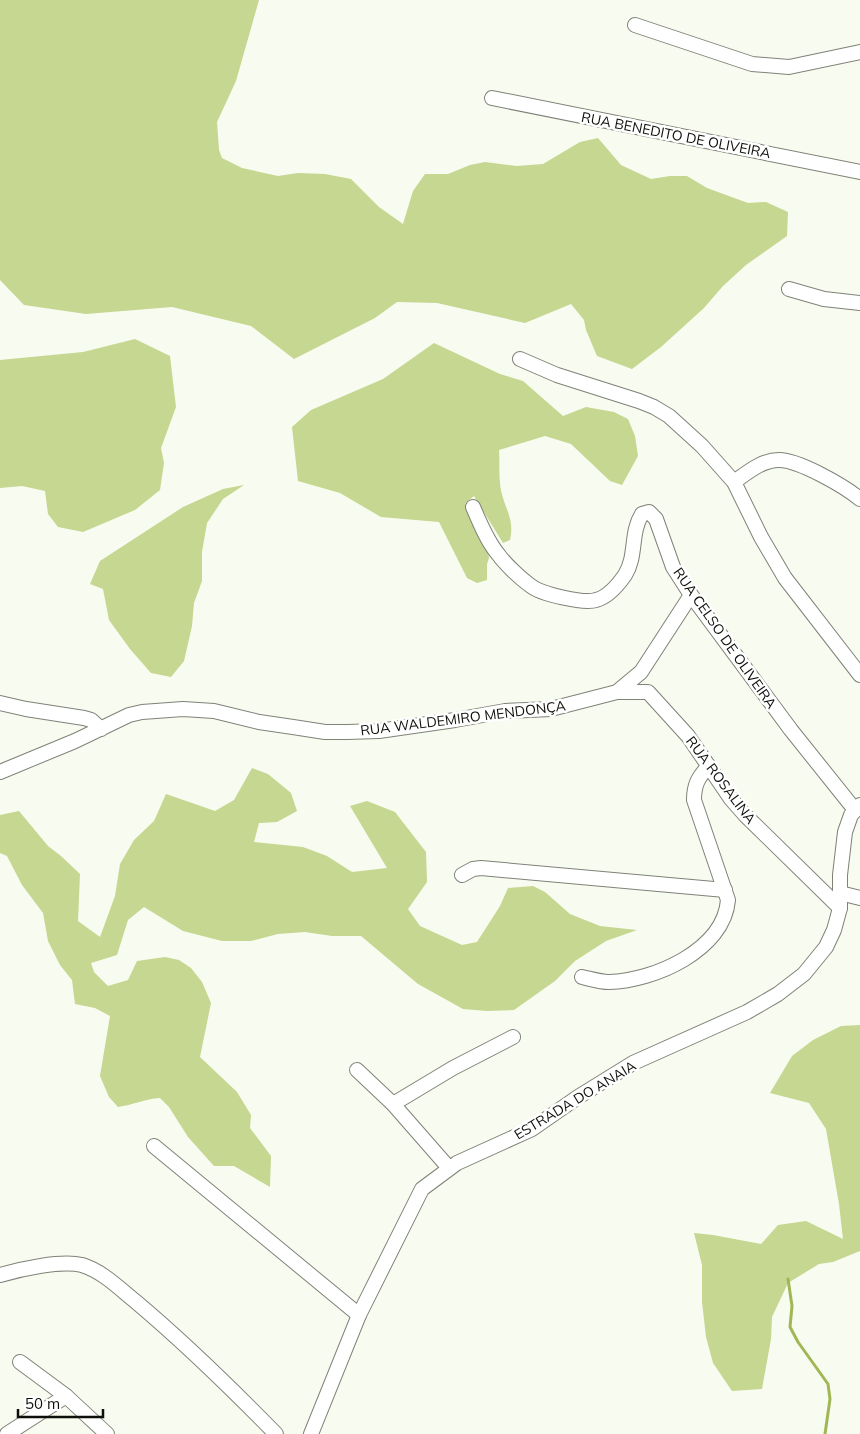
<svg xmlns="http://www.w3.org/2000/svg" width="860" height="1434" font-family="Mulish,sans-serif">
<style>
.green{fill:#c5d790}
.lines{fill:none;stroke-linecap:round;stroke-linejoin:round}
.stream{stroke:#a1b655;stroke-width:3}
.minor-casing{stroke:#7f8278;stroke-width:16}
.minor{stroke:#fff;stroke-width:14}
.labels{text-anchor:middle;stroke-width:5;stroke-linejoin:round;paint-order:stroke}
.street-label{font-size:14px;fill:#0e0f0b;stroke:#fff}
</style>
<rect width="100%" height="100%" fill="#f8fbef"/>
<g class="green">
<polygon points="0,0 259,0 236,81 217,122 219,150 222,158 242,168 278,176 298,173 325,174 351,179 379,207 403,224 413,191 425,174 448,174 470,165 485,162 517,166 543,164 580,142 598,138 621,165 651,179 670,176 687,176 707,188 748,203 766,202 788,212 787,236 746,265 723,286 704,308 661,347 632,369 597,356 586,330 584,320 571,304 525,323 437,303 397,302 375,318 294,359 251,326 172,307 86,314 24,305 0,280"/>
<polygon points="135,339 170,356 176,407 161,448 164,463 160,490 135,510 83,532 58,527 48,514 45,491 22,486 0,488 0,360 83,352"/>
<path d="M434 343 500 374 523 381 563 416 586 407 614 412 628 419 635 436 638 456 622 485 610 481 571 444 545 436 499 450C500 465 498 484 503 498 508 514 514 522 510 540L503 543 474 496 465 504 487 546 489 558 487 564V580L477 583 467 578 439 522 381 517 340 493 298 481 292 427 311 410 383 379Z"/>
<polygon points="244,485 223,499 207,523 202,552 202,581 194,603 192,626 184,661 171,677 151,673 130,649 109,620 103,589 90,584 100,561 183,507 223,489"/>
<path d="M252 768 268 774 291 793 297 811 277 822 259 823 254 842 303 847 327 856 352 872 387 868 350 806 367 801 395 812 426 852 427 882 408 909 420 926 462 945 477 942 500 906 508 888 533 886 545 892 570 914 600 926 637 930 606 941 575 961 555 981 514 1010 487 1011 463 1009 418 984 361 936H332L305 932 278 934 251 941H222L183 931 144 907 128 920 117 955 91 963 94 972 108 986 128 980 137 961 165 957 179 960 191 968 202 982 211 1003 200 1057 237 1092 251 1115 250 1128 271 1156 270 1187 234 1166H214L188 1137 169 1107 160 1098C145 1099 132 1105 118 1107L109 1097 100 1076 110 1016 95 1008 75 1004 72 980 60 965 48 941 43 913 22 885 7 856 0 853V815L19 811 48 846 61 856 80 874 78 921 100 937 115 896 120 864 134 840 154 821 166 794 215 811 234 800Z"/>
<polygon points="860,1025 860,1251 833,1262 819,1264 788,1283 772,1317 771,1339 762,1389 732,1391 713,1363 706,1337 702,1302 702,1265 694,1233 713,1235 761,1244 778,1225 806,1221 843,1239 839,1204 826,1129 809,1103 770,1093 792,1056 813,1040 841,1026"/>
</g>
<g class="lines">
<polyline class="stream" points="788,1279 792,1306 790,1327 798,1342 828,1384 830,1399 825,1434"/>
<g class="minor-casing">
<g id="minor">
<polyline points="635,25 752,64 789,67 860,52"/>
<polyline points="492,98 860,172"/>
<polyline points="789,289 824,299 860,303"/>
<polyline points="520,359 557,375 639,401 654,407 669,416 702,446 734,482 761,537 785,578 860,675"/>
<path d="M734 482C748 472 762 460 779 460 799 460 844 486 860 499"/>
<path d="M473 507C480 523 487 541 498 554 505 564 521 579 531 586 541 594 584 604 596 600 608 597 618 585 625 575 637 556 630 533 642 514L649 512 656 519 673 567 691 595 791 730 855 810"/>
<polyline points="617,692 648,692 688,736 731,799 746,816 840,908"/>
<polyline points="0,703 26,709 84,718 91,720 101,729"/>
<polyline points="0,772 75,741 129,715 142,712 183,709 214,711 259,722 293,727 325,732 347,732 379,731 455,720 505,711 551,709 617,692 641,672 691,595"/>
<polyline points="462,875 473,869 481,868 725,890"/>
<polyline points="840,893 860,898"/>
<path d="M582 977C591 979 600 982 609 982 654 981 724 950 728 900L694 800C694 785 698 777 709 766"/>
<polyline points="357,1070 393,1104 449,1168"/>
<polyline points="393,1104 453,1068 513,1037"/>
<polyline points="154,1146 359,1315"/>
<path d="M0 1275C21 1269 61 1260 82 1265 102 1271 119 1288 135 1301 185 1343 231 1388 276 1434"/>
<polyline points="20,1362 66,1396 107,1434"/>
<polyline points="7,1434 66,1396"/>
<polyline points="311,1434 359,1315 422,1189 457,1163 532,1129 578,1097 633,1063 747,1012 778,994 804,974 826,947 834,930 840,908 840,875 845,832 851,815 860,805"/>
</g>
</g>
<use href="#minor" class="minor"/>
</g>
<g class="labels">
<g class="street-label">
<text transform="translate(676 135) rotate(11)" y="5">RUA BENEDITO DE OLIVEIRA</text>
<text transform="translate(725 638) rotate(55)" y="5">RUA CELSO DE OLIVEIRA</text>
<text transform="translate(463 718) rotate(-7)" y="5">RUA WALDEMIRO MENDONÇA</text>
<text transform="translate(721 780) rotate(53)" y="5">RUA ROSALINA</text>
<text transform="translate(575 1100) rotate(-31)" y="5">ESTRADA DO ANAIA</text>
</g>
</g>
<path d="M18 1409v8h85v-8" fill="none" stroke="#0e0f0b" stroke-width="2.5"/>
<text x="25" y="1409" font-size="15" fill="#0e0f0b" stroke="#ffffff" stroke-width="4" paint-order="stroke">50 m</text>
</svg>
